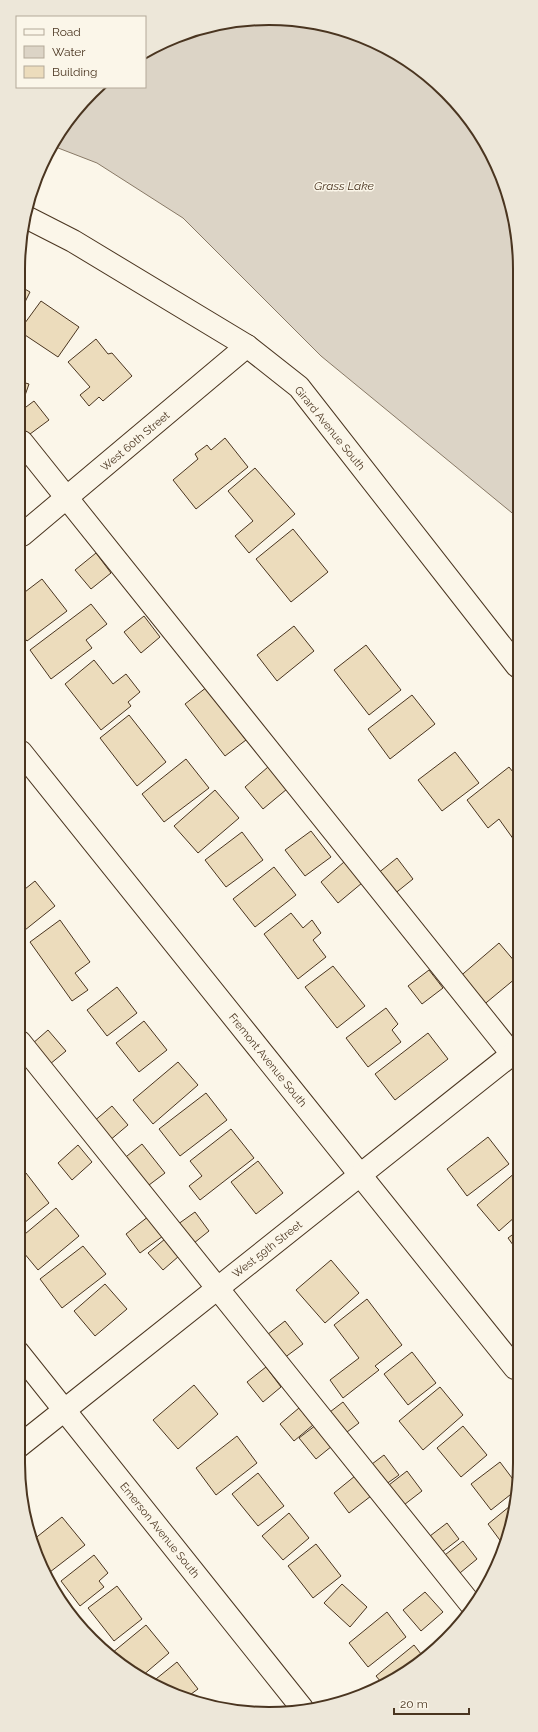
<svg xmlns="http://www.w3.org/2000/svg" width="538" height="1732" font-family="Raleway,sans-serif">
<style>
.water{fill:#dcd4c6;stroke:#887966}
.building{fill:#ecdcbc;stroke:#4a3520}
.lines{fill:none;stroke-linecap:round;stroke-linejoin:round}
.minor-casing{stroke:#4a3520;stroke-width:24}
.minor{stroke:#fbf6e9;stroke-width:22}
.labels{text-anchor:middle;stroke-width:3;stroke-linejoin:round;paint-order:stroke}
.street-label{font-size:11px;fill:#4a3520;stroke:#fbf6e9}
.water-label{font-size:12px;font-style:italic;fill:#4a3520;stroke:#fbf6e9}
.rim{fill:none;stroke:#4a3520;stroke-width:2}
</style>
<rect width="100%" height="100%" fill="#fbf6e9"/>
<polygon class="water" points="220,23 318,23 394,52 447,92 494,158 518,236 517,517 321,356 183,218 97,163 53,146 60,129 103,87 145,87 145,54"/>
<g class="building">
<polygon points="23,288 30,292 23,306"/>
<polygon points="41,301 79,327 58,357 22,333 22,327"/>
<polygon points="96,339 108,354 112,353 132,376 103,401 99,397 89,406 80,395 90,387 68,362"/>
<polygon points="22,382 29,384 22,404"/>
<polygon points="34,401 49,420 26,437 22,431 22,410"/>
<polygon points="225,438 248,467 196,509 173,480 198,459 195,454 207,445 211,450"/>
<polygon points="255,468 295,514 249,553 235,536 253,521 228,491"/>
<polygon points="293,529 328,572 291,602 256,559"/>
<polygon points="96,553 111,573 91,589 75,570"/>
<polygon points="42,579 67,611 27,641 21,634 21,595"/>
<polygon points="91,604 107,624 86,640 92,648 51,679 30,650"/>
<polygon points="144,616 160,637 141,653 124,632"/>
<polygon points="294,626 314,651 277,681 257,655"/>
<polygon points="366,645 401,690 369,715 334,670"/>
<polygon points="94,660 113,684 126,674 140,692 128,702 131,706 101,730 65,684"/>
<polygon points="207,687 246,740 225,756 185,704"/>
<polygon points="412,695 435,724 390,759 368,729"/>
<polygon points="129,715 166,762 137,786 100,738"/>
<polygon points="455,752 479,783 442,811 418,780"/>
<polygon points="186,759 209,788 164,822 142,794"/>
<polygon points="268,767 287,789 263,809 245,787"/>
<polygon points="509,767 517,777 517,838 514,840 499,819 488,828 467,800"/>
<polygon points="215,790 239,818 198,853 174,826"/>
<polygon points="311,831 331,857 305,876 285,850"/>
<polygon points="242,832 263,860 226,887 205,860"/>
<polygon points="397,858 413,879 393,895 377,874"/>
<polygon points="344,862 362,883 338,903 321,882"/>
<polygon points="274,867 296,895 255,927 233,899"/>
<polygon points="35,881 55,906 20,934 20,893"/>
<polygon points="291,913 303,928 312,920 321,933 313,940 326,957 298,979 264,934"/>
<polygon points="60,920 90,962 75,973 88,990 72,1001 30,942"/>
<polygon points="499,943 516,963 516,978 481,1007 457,979"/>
<polygon points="333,966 365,1006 337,1028 305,987"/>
<polygon points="429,970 443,988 422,1004 408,986"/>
<polygon points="117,987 137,1013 107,1036 87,1010"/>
<polygon points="386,1008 398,1024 392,1030 401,1042 368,1067 346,1038"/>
<polygon points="144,1021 167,1050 139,1072 116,1043"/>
<polygon points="48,1030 66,1051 50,1064 32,1044"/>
<polygon points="428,1033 448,1059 395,1100 375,1074"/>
<polygon points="178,1062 198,1085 153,1124 133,1100"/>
<polygon points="206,1093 227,1120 180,1156 159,1129"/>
<polygon points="112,1106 128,1125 109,1141 93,1122"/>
<polygon points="231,1129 254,1158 200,1200 189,1186 202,1176 190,1161"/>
<polygon points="488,1137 509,1164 467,1196 447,1169"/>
<polygon points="142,1144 165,1173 145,1188 122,1160"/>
<polygon points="78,1145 92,1162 72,1180 58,1163"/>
<polygon points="258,1161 283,1193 256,1214 231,1182"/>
<polygon points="516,1172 516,1216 499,1231 477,1205"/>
<polygon points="26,1173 49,1203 19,1227 19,1178"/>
<polygon points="56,1208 79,1236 38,1270 19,1247 19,1239"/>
<polygon points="195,1212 209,1231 189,1247 174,1227"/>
<polygon points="149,1216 163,1236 140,1253 126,1234"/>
<polygon points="516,1232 516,1249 508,1238"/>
<polygon points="165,1239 179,1256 163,1270 148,1253"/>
<polygon points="83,1246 106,1274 62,1308 40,1279"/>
<polygon points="331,1260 359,1293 325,1323 296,1290"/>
<polygon points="105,1284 127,1309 95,1336 74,1311"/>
<polygon points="367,1299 402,1345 375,1366 379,1370 343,1398 330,1380 359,1358 334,1325"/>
<polygon points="285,1321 303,1344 280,1361 263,1338"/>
<polygon points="412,1352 436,1383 408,1405 384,1374"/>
<polygon points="266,1367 281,1387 263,1402 247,1382"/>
<polygon points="194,1385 218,1414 178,1449 153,1420"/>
<polygon points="440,1387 463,1415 423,1450 399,1421"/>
<polygon points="343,1402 359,1423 343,1435 326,1415"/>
<polygon points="299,1408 313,1425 294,1441 280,1424"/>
<polygon points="316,1425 332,1446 316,1459 299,1438"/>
<polygon points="463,1426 487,1455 461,1477 437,1448"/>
<polygon points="237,1436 257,1463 216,1495 196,1468"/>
<polygon points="384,1455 399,1475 382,1487 368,1467"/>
<polygon points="500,1462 515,1482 515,1491 491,1510 471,1484"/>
<polygon points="407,1471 422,1491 400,1508 385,1488"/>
<polygon points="258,1473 284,1506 258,1526 232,1494"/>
<polygon points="355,1476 371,1496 349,1513 334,1493"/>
<polygon points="515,1502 515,1512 502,1543 488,1524"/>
<polygon points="289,1513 309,1538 283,1560 262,1536"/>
<polygon points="62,1517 85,1545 50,1572 36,1555 33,1540"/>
<polygon points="447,1523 459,1539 442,1552 430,1536"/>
<polygon points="463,1541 477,1559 455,1577 441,1558"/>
<polygon points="316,1544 341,1576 313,1598 288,1566"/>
<polygon points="94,1555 108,1573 99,1581 104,1587 80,1606 61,1581"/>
<polygon points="342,1584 367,1607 350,1627 324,1603"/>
<polygon points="117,1586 142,1619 114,1641 88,1608"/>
<polygon points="425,1592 443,1612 421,1631 403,1610"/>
<polygon points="387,1612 406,1637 368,1667 349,1643"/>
<polygon points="146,1625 169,1653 142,1676 112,1653"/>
<polygon points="414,1645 425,1659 422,1662 381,1682 376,1676"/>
<polygon points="177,1662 198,1689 187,1697 158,1688 151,1683"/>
</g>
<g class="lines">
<g class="minor-casing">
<g id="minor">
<polyline points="24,216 73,241 247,346 299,387 517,666"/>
<polyline points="22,442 512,1054"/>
<polyline points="22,535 247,346"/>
<polyline points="21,752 515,1368"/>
<polyline points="20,1042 473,1607"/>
<polyline points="18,1352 302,1708"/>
<polyline points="18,1447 516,1051"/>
</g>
</g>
<use href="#minor" class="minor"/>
</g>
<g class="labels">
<g class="street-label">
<text transform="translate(330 428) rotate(51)" y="4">Girard Avenue South</text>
<text transform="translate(135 441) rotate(-40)" y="4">West 60th Street</text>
<text transform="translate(268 1060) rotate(51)" y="4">Fremont Avenue South</text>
<text transform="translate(267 1249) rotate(-38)" y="4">West 59th Street</text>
<text transform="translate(160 1530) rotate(51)" y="4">Emerson Avenue South</text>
</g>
<g class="water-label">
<text x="344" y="190">Grass Lake</text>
</g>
</g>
<path d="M0 0H538V1732H0ZM269 25H269A244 244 0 0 1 513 269V1463A244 244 0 0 1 269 1707H269A244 244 0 0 1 25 1463V269A244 244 0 0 1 269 25Z" fill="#ede7d9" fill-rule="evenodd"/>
<path class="rim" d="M269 25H269A244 244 0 0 1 513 269V1463A244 244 0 0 1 269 1707H269A244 244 0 0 1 25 1463V269A244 244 0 0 1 269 25Z"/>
<rect x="16" y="16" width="130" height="72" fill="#fbf6e9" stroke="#b4a999"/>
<rect x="24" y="29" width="20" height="6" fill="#fbf6e9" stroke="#b4a999"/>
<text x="52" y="36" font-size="12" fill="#4a3520">Road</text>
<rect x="24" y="46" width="20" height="12" fill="#dcd4c6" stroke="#b4a999"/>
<text x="52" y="56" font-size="12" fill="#4a3520">Water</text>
<rect x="24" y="66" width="20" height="12" fill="#ecdcbc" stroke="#b4a999"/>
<text x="52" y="76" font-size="12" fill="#4a3520">Building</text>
<path d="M394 1708v6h75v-6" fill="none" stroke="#4a3520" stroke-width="2"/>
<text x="400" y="1708" font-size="12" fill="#4a3520" stroke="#fbf6e9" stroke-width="3" paint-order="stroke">20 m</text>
</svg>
